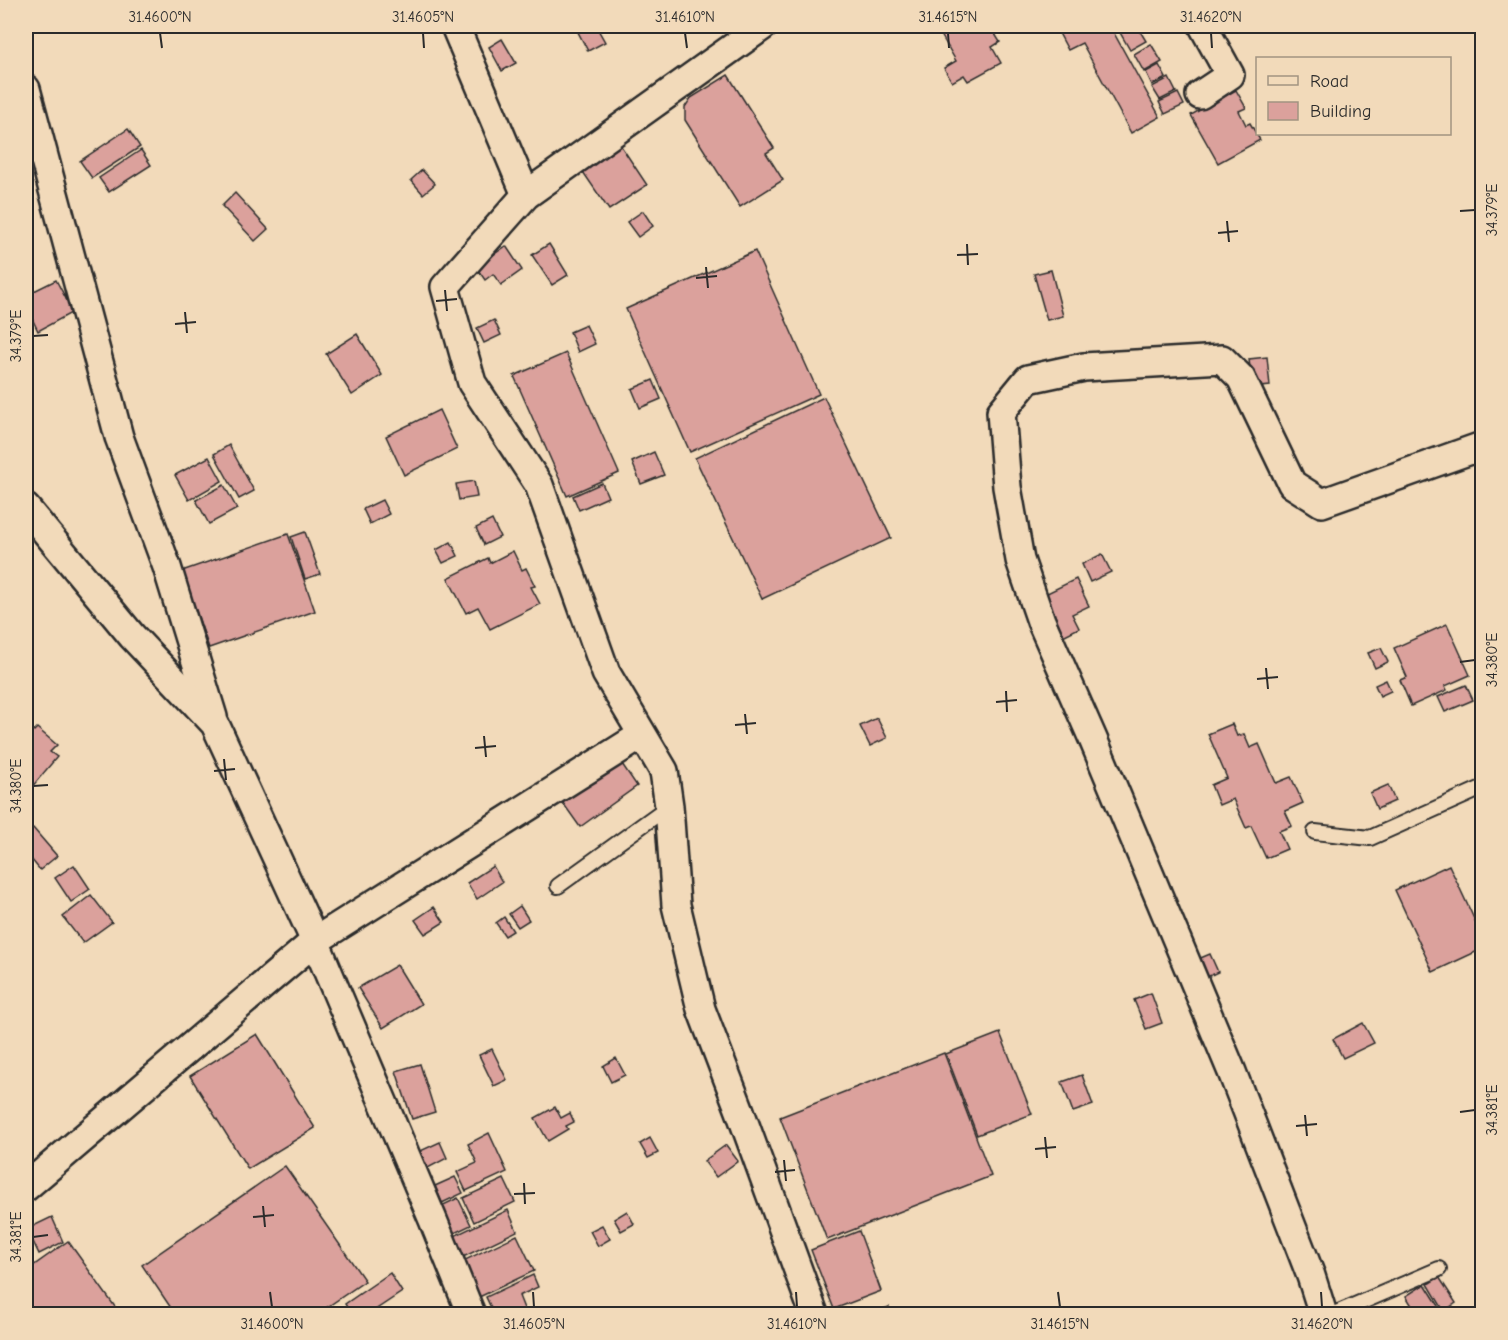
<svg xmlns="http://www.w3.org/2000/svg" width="1508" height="1340" font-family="'Comic Neue',sans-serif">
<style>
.building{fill:#dba19c;stroke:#2b2b2b;stroke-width:1.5}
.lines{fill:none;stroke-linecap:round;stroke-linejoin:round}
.service-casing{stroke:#2b2b2b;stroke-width:18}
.minor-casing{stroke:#2b2b2b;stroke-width:32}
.service{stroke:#f2daba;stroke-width:14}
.minor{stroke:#f2daba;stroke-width:27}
.ticks{fill:none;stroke:#2b2b2b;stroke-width:2}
.neatline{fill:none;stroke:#2b2b2b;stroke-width:2}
.ticks-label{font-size:15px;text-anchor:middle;fill:#2b2b2b}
</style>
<rect width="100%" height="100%" fill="#f2daba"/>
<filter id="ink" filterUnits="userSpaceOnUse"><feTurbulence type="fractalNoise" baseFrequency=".0167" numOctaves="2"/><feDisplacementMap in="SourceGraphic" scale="12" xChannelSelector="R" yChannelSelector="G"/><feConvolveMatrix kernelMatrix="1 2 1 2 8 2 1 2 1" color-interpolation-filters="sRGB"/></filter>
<g filter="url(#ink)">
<g class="building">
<polygon points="590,26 596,26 605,42 588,51 578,32"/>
<polygon points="936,26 990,26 1000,42 992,47 1001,63 968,81 964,75 952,82 944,68 956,61"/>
<polygon points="1072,26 1110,26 1160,117 1131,133 1082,43 1068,50 1059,33"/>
<polygon points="1124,26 1137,26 1146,41 1130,50 1118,29"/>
<polygon points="502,39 516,63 502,71 489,47"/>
<polygon points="1151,44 1162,62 1144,72 1134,54"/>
<polygon points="1159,65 1166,78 1152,85 1146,72"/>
<polygon points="728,75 774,148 766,153 783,180 740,207 685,120 685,107 691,98"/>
<polygon points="1169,78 1176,92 1160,100 1152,87"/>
<polygon points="1236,90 1246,108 1239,111 1246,125 1250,123 1260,140 1218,163 1191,115"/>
<polygon points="1178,93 1184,105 1165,114 1159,102"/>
<polygon points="128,129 140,147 92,178 80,161"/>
<polygon points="619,143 647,185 609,210 581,169"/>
<polygon points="141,150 151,165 109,192 99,178"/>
<polygon points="422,170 435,184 423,194 411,180"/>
<polygon points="235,193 268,229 255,241 222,206"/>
<polygon points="643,211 653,226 638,237 627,222"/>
<polygon points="549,244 568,275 552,285 532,255"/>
<polygon points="506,246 522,270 501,285 493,274 485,280 476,267"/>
<polygon points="755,251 819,394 690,452 626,309"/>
<polygon points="1051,270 1063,316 1047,320 1034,274"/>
<polygon points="56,280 73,312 38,331 26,306 26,295"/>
<polygon points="494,320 501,335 484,343 477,328"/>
<polygon points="586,325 595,344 578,352 570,332"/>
<polygon points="357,334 382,375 352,395 326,354"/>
<polygon points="566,353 619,473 567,496 514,376"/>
<polygon points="1267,357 1270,386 1252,388 1249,359"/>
<polygon points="653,380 661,399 640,408 632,389"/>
<polygon points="824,397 891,538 762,599 695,458"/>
<polygon points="439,410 457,449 404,475 386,436"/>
<polygon points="229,445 254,491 239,499 214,454"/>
<polygon points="654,452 664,475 641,484 632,462"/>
<polygon points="209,457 222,481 189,500 175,475"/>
<polygon points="474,481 477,497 459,500 456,484"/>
<polygon points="602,483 608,497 579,510 573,496"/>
<polygon points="224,485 237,509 209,524 196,500"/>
<polygon points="382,500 389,514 370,524 363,509"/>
<polygon points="492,520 500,537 484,545 476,528"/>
<polygon points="305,532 320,574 305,579 291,537"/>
<polygon points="288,534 315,611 209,648 182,571"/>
<polygon points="451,542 458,556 443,563 436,550"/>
<polygon points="513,551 522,570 526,568 535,586 531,587 540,604 490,629 478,607 466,613 448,578 488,558 490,563"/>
<polygon points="1102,554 1111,572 1090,582 1082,564"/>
<polygon points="1076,579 1089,606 1072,614 1079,628 1061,637 1041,596"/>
<polygon points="1447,624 1470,675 1445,686 1447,690 1411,706 1400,680 1407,677 1394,648"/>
<polygon points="1381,648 1388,662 1375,668 1368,653"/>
<polygon points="1386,680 1391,691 1380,696 1375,685"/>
<polygon points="1466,685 1473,700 1445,712 1438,697"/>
<polygon points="877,718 887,738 870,746 860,726"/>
<polygon points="26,724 34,731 37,728 57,745 50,752 57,757 26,794"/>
<polygon points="1232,724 1237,736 1244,734 1250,748 1259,744 1276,783 1291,777 1303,803 1285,811 1292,826 1279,831 1287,849 1266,858 1251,826 1246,828 1233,799 1219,805 1211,785 1227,778 1208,734"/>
<polygon points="616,755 637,786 580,827 558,796"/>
<polygon points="1388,785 1395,801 1377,809 1370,793"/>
<polygon points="33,828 57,856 40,870 26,853 26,835"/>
<polygon points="74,865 90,889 71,902 55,878"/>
<polygon points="1449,865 1482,936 1482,949 1433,972 1395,890"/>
<polygon points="493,866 502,882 477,899 467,883"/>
<polygon points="91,895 112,922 83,943 63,917"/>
<polygon points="520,906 529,920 518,927 509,914"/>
<polygon points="434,907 444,922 425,934 415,920"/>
<polygon points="504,917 513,931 505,936 496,923"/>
<polygon points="1210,954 1218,972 1205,978 1196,960"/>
<polygon points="397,965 421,1004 383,1028 358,988"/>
<polygon points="1151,993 1162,1023 1146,1029 1134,1000"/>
<polygon points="1363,1023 1374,1043 1343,1058 1333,1039"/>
<polygon points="1000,1033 1032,1114 977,1135 946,1054"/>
<polygon points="257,1034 315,1128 248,1169 190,1076"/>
<polygon points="492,1049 507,1080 494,1086 479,1055"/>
<polygon points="944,1053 991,1176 827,1240 780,1117"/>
<polygon points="616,1058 625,1075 611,1082 603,1066"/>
<polygon points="420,1064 435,1112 412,1119 396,1071"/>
<polygon points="1082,1075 1093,1105 1073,1112 1062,1082"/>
<polygon points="555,1107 561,1118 570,1113 574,1122 566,1126 568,1129 548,1141 535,1118"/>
<polygon points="489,1133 507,1172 466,1191 457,1172 477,1163 468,1144"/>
<polygon points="650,1138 658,1153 648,1158 640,1144"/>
<polygon points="440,1142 447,1158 424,1170 416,1153"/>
<polygon points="726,1145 738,1161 716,1177 704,1161"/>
<polygon points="285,1166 365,1281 317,1314 175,1314 142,1265"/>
<polygon points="455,1177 463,1193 442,1203 435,1186"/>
<polygon points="504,1179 515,1202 474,1222 463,1198"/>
<polygon points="458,1198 471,1225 446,1237 433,1210"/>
<polygon points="508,1210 517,1231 457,1260 448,1239"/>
<polygon points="627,1211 634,1224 621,1231 614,1219"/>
<polygon points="52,1217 63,1242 39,1254 27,1229"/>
<polygon points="602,1225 610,1239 598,1246 590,1231"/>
<polygon points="859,1231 881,1291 834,1309 811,1250"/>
<polygon points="517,1235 534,1271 477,1298 461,1262"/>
<polygon points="68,1241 118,1311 113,1314 26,1314 26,1271"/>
<polygon points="390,1273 402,1292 369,1314 351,1314 345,1304"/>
<polygon points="533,1275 538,1287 519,1296 525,1311 517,1314 494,1314 486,1297"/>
<polygon points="1439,1277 1456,1303 1444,1311 1428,1284"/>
<polygon points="1425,1284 1444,1314 1417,1314 1406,1296"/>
<polygon points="889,1307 892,1314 870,1314"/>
</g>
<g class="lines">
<g class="service-casing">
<g id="service">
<polyline points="1315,832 1370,838 1482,788"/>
<polyline points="558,886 669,806"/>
<polyline points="1334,1314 1439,1269"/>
</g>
</g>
<g class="minor-casing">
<g id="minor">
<polyline points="455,26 526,195"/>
<polyline points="763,26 526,195 445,287 472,383 539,485 606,673 664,771 669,806 676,905 701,1009 740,1111 814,1314"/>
<polyline points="26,89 119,437 167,567 213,717"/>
<polyline points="1200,95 1230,75 1203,26"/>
<polyline points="26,508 132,636 215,724 315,941 433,1220 471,1314"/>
<polyline points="26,1187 315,941 642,735"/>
<polyline points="1323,1314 1311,1276 1232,1072 1093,739 1041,621 1020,560 1007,487 1001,412 1028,379 1084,367 1222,359 1241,378 1292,484 1322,503 1482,446"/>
</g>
</g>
<use href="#service" class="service"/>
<use href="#minor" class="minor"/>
</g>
</g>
<path class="ticks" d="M160 33 162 48M423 33 424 48M685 33 687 48M948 33 949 48M1211 33 1212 48M1460 211 1475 210M1227 221 1229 242M1218 233 1238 231M967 244 968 265M957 255 978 254M706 267 708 288M696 278 717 276M445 290 447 311M436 301 457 299M185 312 187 333M175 324 196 322M33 336 48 335M1460 662 1475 660M1266 668 1268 689M1257 679 1278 677M1006 691 1007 712M996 702 1017 700M745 714 747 734M735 725 756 723M484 736 486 757M475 748 496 746M224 759 226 780M214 771 235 769M33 786 48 785M1460 1112 1475 1110M1305 1115 1307 1136M1296 1126 1317 1124M1045 1137 1047 1158M1035 1149 1056 1147M784 1160 786 1181M775 1172 795 1170M524 1183 525 1204M514 1194 535 1193M263 1206 265 1227M253 1217 274 1215M33 1237 48 1235M270 1292 272 1307M533 1292 534 1307M796 1292 797 1307M1058 1292 1060 1307M1321 1292 1322 1307"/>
<rect width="1508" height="1340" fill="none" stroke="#f2daba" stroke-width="66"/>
<rect x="1256" y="57" width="195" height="78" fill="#f2daba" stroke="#a29481" stroke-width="1.5"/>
<rect x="1268" y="76" width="30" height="9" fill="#f2daba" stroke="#a29481" stroke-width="1.5"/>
<text x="1310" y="87" font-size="18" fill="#2b2b2b">Road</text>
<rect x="1268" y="102" width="30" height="18" fill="#dba19c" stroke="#a29481" stroke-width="1.5"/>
<text x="1310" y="117" font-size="18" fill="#2b2b2b">Building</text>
<rect x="33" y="33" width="1442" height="1274" class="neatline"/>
<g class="ticks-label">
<text x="160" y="22">31.4600°N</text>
<text x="423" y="22">31.4605°N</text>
<text x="685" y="22">31.4610°N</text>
<text x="948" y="22">31.4615°N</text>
<text x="1211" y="22">31.4620°N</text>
<text transform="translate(1492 210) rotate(-90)" y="5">34.379°E</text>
<text transform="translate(16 336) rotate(-90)" y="5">34.379°E</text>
<text transform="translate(1492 660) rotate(-90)" y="5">34.380°E</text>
<text transform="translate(16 786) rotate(-90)" y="5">34.380°E</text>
<text transform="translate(1492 1110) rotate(-90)" y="5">34.381°E</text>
<text transform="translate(16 1237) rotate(-90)" y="5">34.381°E</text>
<text x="272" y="1329">31.4600°N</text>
<text x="534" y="1329">31.4605°N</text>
<text x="797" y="1329">31.4610°N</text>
<text x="1060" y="1329">31.4615°N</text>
<text x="1322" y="1329">31.4620°N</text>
</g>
</svg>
